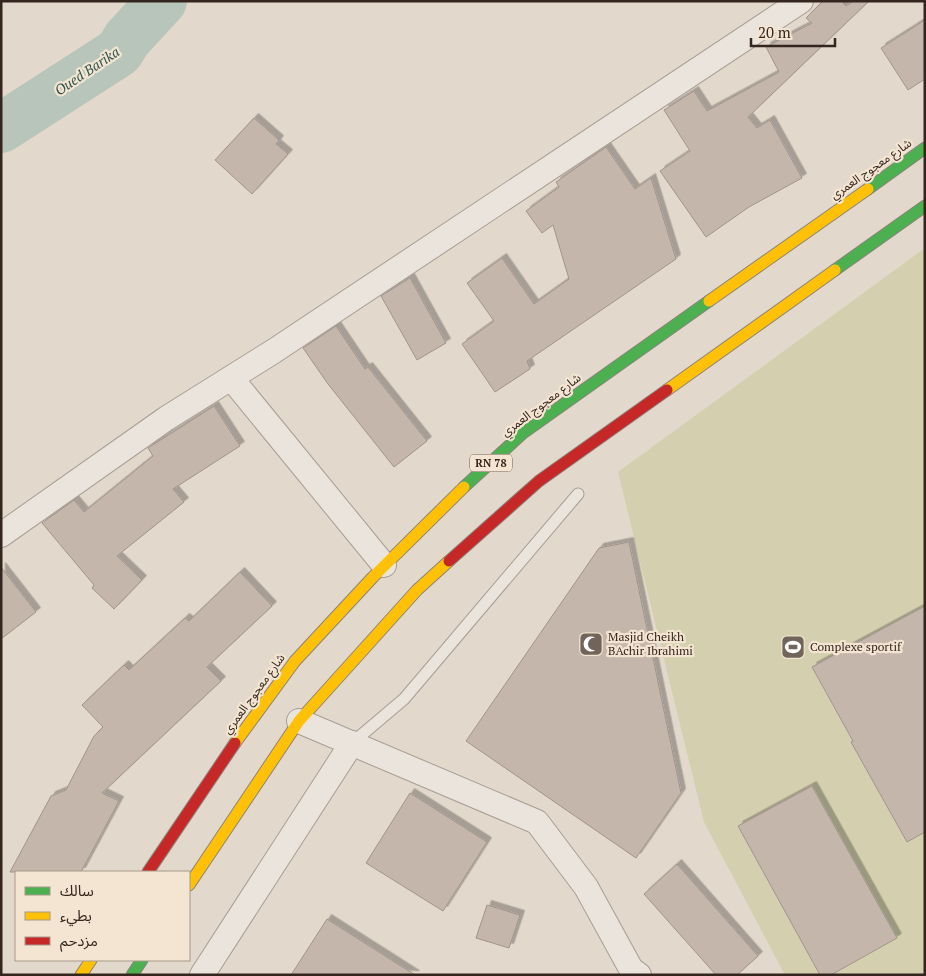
<svg xmlns="http://www.w3.org/2000/svg" width="926" height="976" font-family="'PT Serif','Noto Sans Arabic',serif">
<style>
.green{fill:#d4cfae}
.lines{fill:none;stroke-linecap:round;stroke-linejoin:round}
.river{stroke:#b7c5ba;stroke-width:50}
.building{fill:#c5b6ac;stroke:#a1948b;filter:url(#shadow)}
.lane-casing{stroke:#a79d94;stroke-width:13}
.street-casing{stroke:#a79d94;stroke-width:26}
.fast-casing{stroke:#8c837b;stroke-width:13}
.slow-casing{stroke:#8c837b;stroke-width:13}
.jam-casing{stroke:#8c837b;stroke-width:13}
.lane{stroke:#eae4dc;stroke-width:11}
.street{stroke:#eae4dc;stroke-width:24}
.fast{stroke:#4caf50;stroke-width:11}
.slow{stroke:#ffc107;stroke-width:11}
.jam{stroke:#c62828;stroke-width:11}
.labels{text-anchor:middle;stroke-width:4.5;stroke-linejoin:round;paint-order:stroke}
.shield{fill:#f3e5d1;stroke:#6d5f54;stroke-width:1}
.shield-label{font-size:11px;font-weight:bold;fill:#34261e}
.street-label{font-size:12px;fill:#34261e;stroke:#f3e5d1}
.poi-label{font-size:12px;fill:#34261e;stroke:#f3e5d1;text-anchor:start}
.water-label{font-size:14px;font-style:italic;fill:#2e534c;stroke:#f3e5d1}
</style>
<defs>
<filter id="shadow"><feDropShadow dx="4.5" dy="-4.5" stdDeviation="0" flood-color="#0004"/></filter>
</defs>
<rect width="100%" height="100%" fill="#e2d8cb"/>
<polygon class="green" points="925,248 925,975 785,975 704,822 618,472"/>
<g class="lines">
<polyline class="river" points="1,128 119,52 127,39 162,1"/>
</g>
<g class="building">
<polygon points="823,1 841,1 846,6 854,1 869,1 748,117 757,128 770,120 802,178 749,207 706,237 660,171 690,151 664,110 694,91 707,111 779,72 766,47 812,23 806,18"/>
<polygon points="925,20 925,79 908,90 881,48"/>
<polygon points="254,118 279,140 276,144 288,154 252,194 215,160"/>
<polygon points="606,147 635,189 651,178 676,259 527,361 530,369 495,392 462,344 494,321 467,283 502,258 534,304 569,279 553,225 542,233 526,211 559,187 556,182"/>
<polygon points="410,278 446,343 417,360 381,296"/>
<polygon points="336,326 365,369 368,367 427,441 394,467 328,384 303,348"/>
<polygon points="214,406 240,446 173,489 184,502 117,556 142,580 114,609 92,588 94,585 42,523 74,500 84,512 153,456 148,448"/>
<polygon points="629,542 681,793 636,858 466,741 599,548"/>
<polygon points="1,567 36,612 1,639"/>
<polygon points="240,572 272,606 207,667 221,681 102,793 119,801 81,872 10,872 51,796 66,790 94,736 103,727 82,705 124,665 129,670 185,618 189,621"/>
<polygon points="925,606 925,832 907,842 851,742 853,741 812,667"/>
<polygon points="812,786 897,938 831,975 820,975 738,826"/>
<polygon points="410,793 487,842 443,911 366,863"/>
<polygon points="677,864 758,956 737,975 716,975 644,894"/>
<polygon points="487,905 520,915 509,948 476,938"/>
<polygon points="327,919 415,975 291,975"/>
</g>
<g class="lines">
<g class="lane-casing">
<polyline id="lane" points="352,743 404,699 578,494"/>
</g>
<g class="street-casing">
<g id="street">
<polyline points="231,378 384,565"/>
<polyline points="1,535 167,418 274,351 801,1"/>
<polyline points="299,721 537,822 586,887 631,969 639,975"/>
<polyline points="202,975 352,743"/>
</g>
</g>
<g class="fast-casing">
<g id="fast">
<polyline points="868,189 925,148"/>
<polyline points="835,270 925,206"/>
<polyline points="464,487 523,433 709,301"/>
<polyline points="132,975 142,960"/>
</g>
</g>
<g class="slow-casing">
<g id="slow">
<polyline points="709,301 868,189"/>
<polyline points="667,390 835,270"/>
<polyline points="235,743 295,661 373,577 464,487"/>
<polyline points="189,885 299,721 417,590 449,561"/>
<polyline points="81,975 91,960"/>
</g>
</g>
<g class="jam-casing">
<g id="jam">
<polyline points="449,561 539,481 667,390"/>
<polyline points="148,872 235,743"/>
</g>
</g>
<use href="#lane" class="lane"/>
<use href="#street" class="street"/>
<use href="#fast" class="fast"/>
<use href="#slow" class="slow"/>
<use href="#jam" class="jam"/>
</g>
<defs>
<g id="mosque-square" transform="scale(1.25)"><rect x="-9" y="-9" width="18" height="18" rx="4" fill="#71645b" stroke="#f3e5d1"/><path d="M3.5-4.9A6 6 0 1 0 3.5 4.9A5 5 0 1 1 3.5-4.9Z" fill="#fff"/></g>
<g id="stadium-square" transform="scale(1.25)"><rect x="-9" y="-9" width="18" height="18" rx="4" fill="#71645b" stroke="#f3e5d1"/><path d="M0-5a6.5 5 0 1 0 0 10a6.5 5 0 1 0 0-10ZM-3.5-1.8h7v3.6h-7Z" fill="#fff"/></g>
</defs>
<g fill-rule="evenodd">
<use href="#mosque-square" x="591" y="644"/>
<use href="#stadium-square" x="793" y="647"/>
</g>
<g class="labels">
<rect class="shield" x="470" y="454.5" width="42" height="17" rx="4"/>
<g class="shield-label">
<text x="491" y="467">RN 78</text>
</g>
<g class="street-label">
<text transform="translate(871 169) rotate(-35)" y="4">شارع معجوج العمري</text>
<text transform="translate(541 405) rotate(-37)" y="4">شارع معجوج العمري</text>
<text transform="translate(254 694) rotate(-54)" y="4">شارع معجوج العمري</text>
</g>
<g class="poi-label">
<text x="608" y="641">Masjid Cheikh<tspan x="608" dy="14">BAchir Ibrahimi</tspan></text>
<text x="810" y="651">Complexe sportif</text>
</g>
<g class="water-label">
<text transform="translate(87 71) rotate(-34)" y="5">Oued Barika</text>
</g>
</g>
<rect width="926" height="976" fill="none" stroke="#34261e" stroke-width="5"/>
<rect x="15" y="871" width="175" height="90" fill="#f3e5d1" stroke="#a79989"/>
<rect x="25" y="887" width="25" height="8" fill="#4caf50" stroke="#a79989"/>
<text x="60" y="896" font-size="15" fill="#34261e">سالك</text>
<rect x="25" y="912" width="25" height="8" fill="#ffc107" stroke="#a79989"/>
<text x="60" y="921" font-size="15" fill="#34261e">بطيء</text>
<rect x="25" y="937" width="25" height="8" fill="#c62828" stroke="#a79989"/>
<text x="60" y="946" font-size="15" fill="#34261e">مزدحم</text>
<path d="M751 38v8h84v-8" fill="none" stroke="#34261e" stroke-width="2.5"/>
<text x="758" y="38" font-size="15" fill="#34261e" stroke="#f3e5d1" stroke-width="4" paint-order="stroke">20 m</text>
</svg>
